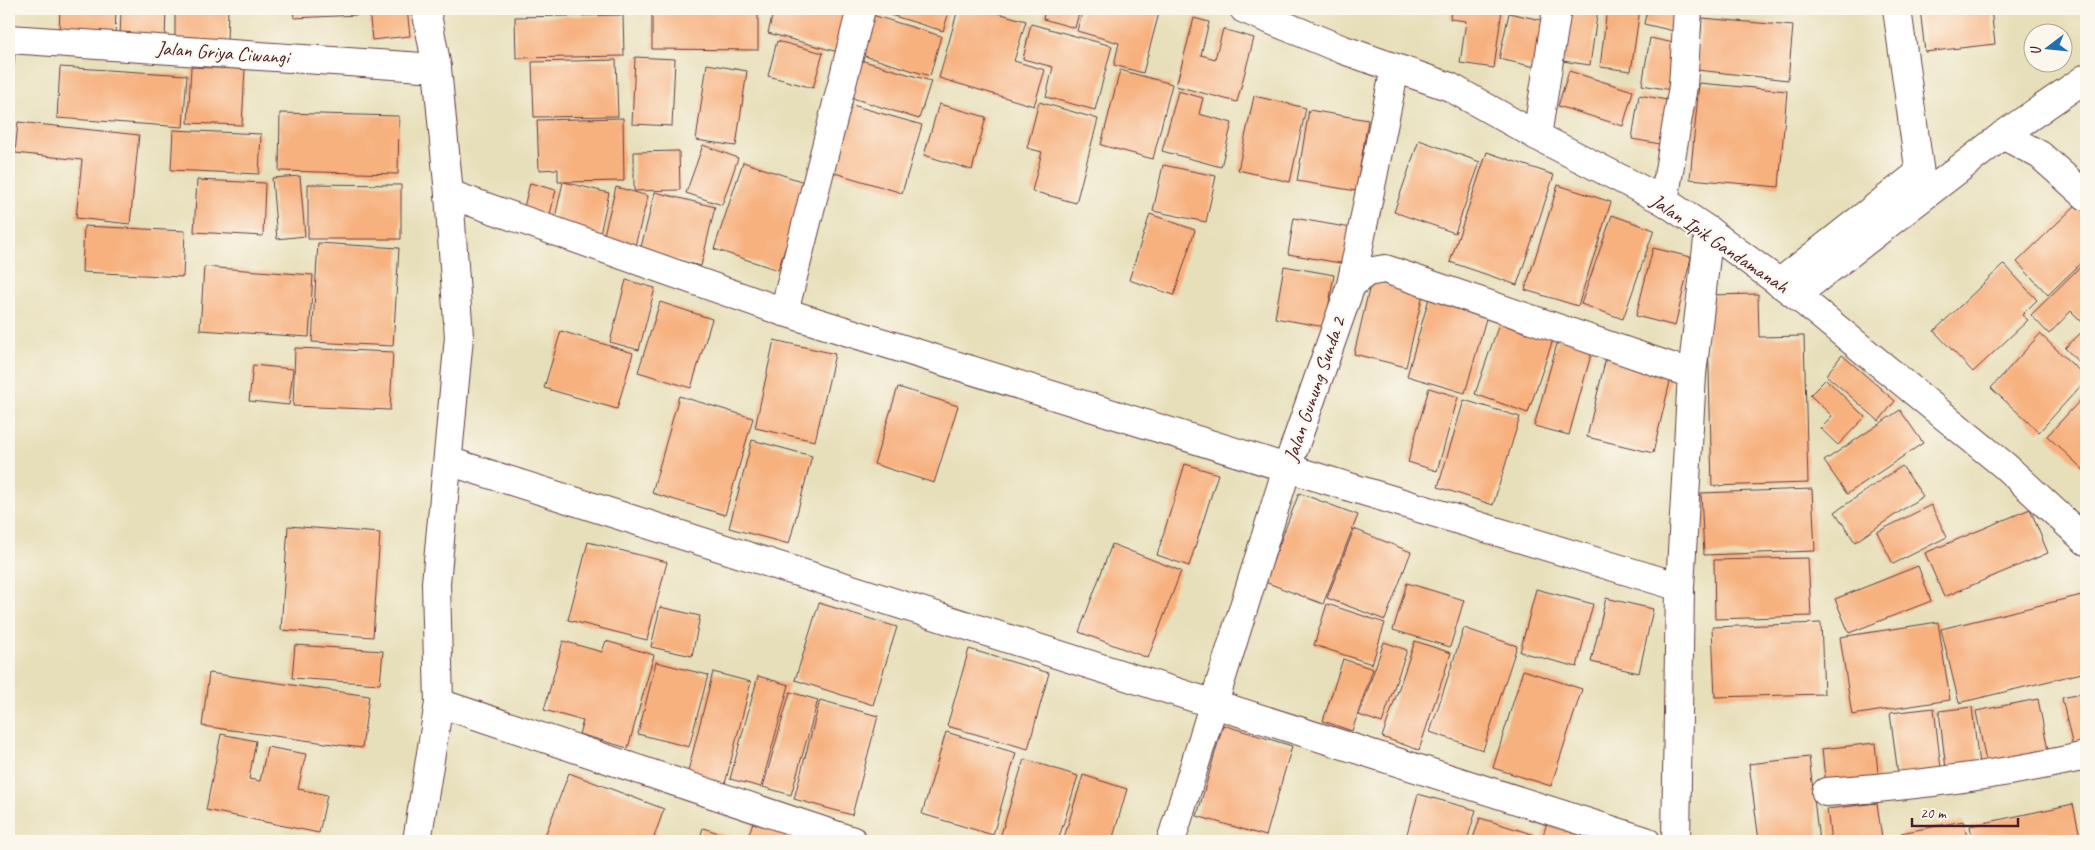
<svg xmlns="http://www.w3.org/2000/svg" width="2095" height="850" font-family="Caveat,sans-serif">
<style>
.building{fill:#f7b17f}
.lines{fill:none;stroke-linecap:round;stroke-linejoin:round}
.minor-casing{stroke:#623c40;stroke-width:30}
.tertiary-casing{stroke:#623c40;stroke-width:30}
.primary-casing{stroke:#623c40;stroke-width:30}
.minor{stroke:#fff;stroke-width:28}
.tertiary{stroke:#fff;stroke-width:28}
.primary{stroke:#fff;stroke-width:28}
.labels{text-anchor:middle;stroke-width:4;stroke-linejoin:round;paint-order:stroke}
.street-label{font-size:20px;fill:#4a1f2b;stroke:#fbf7ec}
</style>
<rect width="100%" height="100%" fill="#fbf7ec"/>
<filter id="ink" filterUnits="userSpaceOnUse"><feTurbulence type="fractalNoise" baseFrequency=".02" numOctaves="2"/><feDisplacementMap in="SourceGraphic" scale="10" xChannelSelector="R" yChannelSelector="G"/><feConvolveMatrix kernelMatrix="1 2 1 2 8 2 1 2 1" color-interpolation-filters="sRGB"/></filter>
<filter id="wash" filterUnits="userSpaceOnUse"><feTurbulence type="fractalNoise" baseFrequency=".0096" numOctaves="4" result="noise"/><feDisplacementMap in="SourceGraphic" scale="20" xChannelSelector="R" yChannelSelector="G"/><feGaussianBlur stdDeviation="1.12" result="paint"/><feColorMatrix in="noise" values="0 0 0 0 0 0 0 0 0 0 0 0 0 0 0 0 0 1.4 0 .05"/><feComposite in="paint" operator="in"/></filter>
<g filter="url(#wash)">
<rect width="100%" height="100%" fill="#e7dfba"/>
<g id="blocks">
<g class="building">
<polygon points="60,9 116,9 115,37 59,34"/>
<polygon points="121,9 166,9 165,42 120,40"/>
<polygon points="175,9 228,9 227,42 175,41"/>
<polygon points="293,9 357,9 358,15 294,18"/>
<polygon points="369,9 407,9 410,36 372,40"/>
<polygon points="652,9 758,9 758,50 652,49"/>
<polygon points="774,9 842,9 850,11 838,52 768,33"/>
<polygon points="871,9 950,9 943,31"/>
<polygon points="958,9 984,9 1026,21 1014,61 1045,70 1034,106 939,78"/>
<polygon points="1045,9 1080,9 1075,28 1043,19"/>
<polygon points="1083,9 1142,9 1159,13 1143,73 1114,65 1119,43 1077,31"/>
<polygon points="1451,9 1502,9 1494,68 1460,63 1466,21 1450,19"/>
<polygon points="1526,9 1546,9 1545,14"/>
<polygon points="1569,9 1598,9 1590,65 1562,61"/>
<polygon points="1607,9 1640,9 1631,71 1600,67"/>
<polygon points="1647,9 1683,9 1678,32 1644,24"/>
<polygon points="1920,9 1991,9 1995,44 1925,52"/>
<polygon points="1509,13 1550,22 1540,68 1499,59"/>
<polygon points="869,14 941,36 930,76 858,54"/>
<polygon points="623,15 624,56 516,58 515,17"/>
<polygon points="1194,18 1209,22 1201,55 1215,59 1223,29 1254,38 1237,102 1176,86"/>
<polygon points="1702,18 1793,26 1788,80 1697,70"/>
<polygon points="1031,24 1112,46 1095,110 1046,97 1053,67 1023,59"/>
<polygon points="1650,38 1679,44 1671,90 1642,85"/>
<polygon points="777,41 823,53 813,88 768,76"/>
<polygon points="9,53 15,53 10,102 9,102"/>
<polygon points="635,57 675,59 672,126 632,124"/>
<polygon points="857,59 931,81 919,119 846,96"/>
<polygon points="616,60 618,116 534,117 532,62"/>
<polygon points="707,64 747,71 736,146 696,140"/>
<polygon points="60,67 187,75 183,127 57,118"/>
<polygon points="191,67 245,69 242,125 188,123"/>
<polygon points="1120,70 1172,84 1153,159 1101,145"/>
<polygon points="1569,71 1633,91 1623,126 1558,106"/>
<polygon points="1699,83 1787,91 1779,187 1690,179"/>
<polygon points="1178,91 1203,98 1199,114 1232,123 1221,167 1162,151"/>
<polygon points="1639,95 1667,100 1660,144 1632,139"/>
<polygon points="1254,96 1306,108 1290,182 1238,170"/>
<polygon points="1039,102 1098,119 1076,203 1032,191 1042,152 1027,148"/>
<polygon points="845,103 922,125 902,193 825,170"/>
<polygon points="939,104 986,117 972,170 924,155"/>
<polygon points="1309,110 1368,120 1356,191 1297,181"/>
<polygon points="280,113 399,116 398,174 279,171"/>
<polygon points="623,118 624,181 564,182 609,193 599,238 553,227 563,182 558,182 558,169 539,170 537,120"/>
<polygon points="18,122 139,135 130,224 76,218 82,160 15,153"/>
<polygon points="173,130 261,134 259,174 171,170"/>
<polygon points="1419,140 1480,162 1455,233 1394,212"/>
<polygon points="703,145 738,158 722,205 686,193"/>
<polygon points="679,151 680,190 634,191 634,152"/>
<polygon points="1487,152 1554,175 1517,285 1450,262"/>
<polygon points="743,162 807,183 778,270 714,249"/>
<polygon points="1163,165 1216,176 1206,222 1153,211"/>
<polygon points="300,176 305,236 277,239 272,178"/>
<polygon points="197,180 265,183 263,236 194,232"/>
<polygon points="530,183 556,190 548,222 522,215"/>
<polygon points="308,184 401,185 401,239 308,239"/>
<polygon points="1558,185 1611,202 1578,306 1525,290"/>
<polygon points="616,187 648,196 635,246 603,238"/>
<polygon points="655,192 715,207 701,266 640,251"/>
<polygon points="2080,201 2086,208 2086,258 2048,295 2017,262"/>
<polygon points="1150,214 1195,230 1174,295 1129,280"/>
<polygon points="1612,215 1654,230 1623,319 1581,304"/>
<polygon points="1294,218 1351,228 1346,264 1288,254"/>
<polygon points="84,226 185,231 183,277 82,272"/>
<polygon points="318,243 399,248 393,346 312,342"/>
<polygon points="1653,248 1691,257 1675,326 1636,316"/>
<polygon points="2086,261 2086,319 2083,323 2071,311 2049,334 2031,315"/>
<polygon points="2004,264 2037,300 2022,315 2028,320 1973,372 1934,331"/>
<polygon points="1284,266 1334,275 1325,327 1275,318"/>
<polygon points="204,267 313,275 309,337 200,330"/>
<polygon points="626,280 655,288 639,350 610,342"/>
<polygon points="1371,281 1423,294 1406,367 1354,354"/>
<polygon points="1758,294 1759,337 1804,336 1808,483 1712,486 1707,295"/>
<polygon points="1429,298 1487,315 1465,393 1407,376"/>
<polygon points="660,302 712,319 691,388 638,372"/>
<polygon points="1503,312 1556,331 1528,413 1475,394"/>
<polygon points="2086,328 2086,370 2065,348"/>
<polygon points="561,331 633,353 617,409 544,388"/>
<polygon points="2040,334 2086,377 2086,380 2039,432 1991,388"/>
<polygon points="1559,337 1593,347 1569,435 1534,426"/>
<polygon points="774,340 835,354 815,441 755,428"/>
<polygon points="295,348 393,352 390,410 293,406"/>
<polygon points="1607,353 1673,369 1653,453 1587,437"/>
<polygon points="1842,355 1895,401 1879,421 1826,375"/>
<polygon points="253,365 293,369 289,405 249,401"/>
<polygon points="1826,379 1865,417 1838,445 1820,428 1832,416 1810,395"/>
<polygon points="898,387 958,406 934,483 874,464"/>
<polygon points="1429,388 1458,397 1437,471 1408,462"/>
<polygon points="2086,394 2086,472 2047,436"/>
<polygon points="679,396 753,418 725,515 652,493"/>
<polygon points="1464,400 1520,417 1493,505 1438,487"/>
<polygon points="1900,410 1923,443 1847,494 1824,461"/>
<polygon points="752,440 812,456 789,544 729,528"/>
<polygon points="1185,464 1218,474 1189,566 1157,555"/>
<polygon points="1902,466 1923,496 1855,542 1835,512"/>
<polygon points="1812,489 1815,551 1704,555 1701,493"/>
<polygon points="1299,493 1358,515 1323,604 1265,582"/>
<polygon points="1931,505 1947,537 1893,564 1877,532"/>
<polygon points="2030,509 2048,553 1944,597 1925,553"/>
<polygon points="288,526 380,533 373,637 281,630"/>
<polygon points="1354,529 1411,552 1385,620 1327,598"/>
<polygon points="588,542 667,562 647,640 568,620"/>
<polygon points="1112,544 1181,571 1148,658 1079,632"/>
<polygon points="1808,558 1811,616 1715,619 1714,560"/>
<polygon points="1918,566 1931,601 1849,633 1835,599"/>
<polygon points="1407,583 1464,600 1450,647 1393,630"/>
<polygon points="1536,589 1593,604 1577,667 1520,652"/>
<polygon points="2086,594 2086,672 1959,703 1941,629"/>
<polygon points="1606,598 1653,609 1639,673 1591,662"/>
<polygon points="819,603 897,627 873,705 795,680"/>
<polygon points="1327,604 1385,623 1372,664 1314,645"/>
<polygon points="660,607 700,616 692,656 651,647"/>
<polygon points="1938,622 1950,700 1852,715 1840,637"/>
<polygon points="1821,623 1824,694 1715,697 1712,627"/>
<polygon points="1464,628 1517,646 1483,750 1430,732"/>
<polygon points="563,641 602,652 606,641 654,655 628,748 579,734 583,721 544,710"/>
<polygon points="1415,641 1451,653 1419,750 1382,737"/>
<polygon points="1384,642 1407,650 1382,723 1359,715"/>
<polygon points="295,645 383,651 380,684 292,678"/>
<polygon points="969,649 1049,673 1028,749 947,726"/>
<polygon points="1343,659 1373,669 1352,731 1323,721"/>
<polygon points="656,662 708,675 689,747 638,734"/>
<polygon points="1523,670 1582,689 1551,786 1493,768"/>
<polygon points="713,672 751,682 725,784 687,775"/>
<polygon points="209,673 369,696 362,748 202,726"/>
<polygon points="758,676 789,685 761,787 730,779"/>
<polygon points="790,692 818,700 791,795 763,787"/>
<polygon points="2086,693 2086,750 2074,752 2062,698"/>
<polygon points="2038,699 2050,761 1988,772 1976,711"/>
<polygon points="820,700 878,716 852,815 794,799"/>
<polygon points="1972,707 1980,773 1947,777 1939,711"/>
<polygon points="1934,708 1942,777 1899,782 1890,713"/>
<polygon points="1223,725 1292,746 1266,836 1197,816"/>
<polygon points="946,732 1016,753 993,835 922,814"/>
<polygon points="221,734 256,741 249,779 260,781 267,747 306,754 298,789 327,795 319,833 206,810"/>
<polygon points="1875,743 1879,783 1826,788 1822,749"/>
<polygon points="1809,757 1819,841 1759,841 1749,764"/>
<polygon points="1024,759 1078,776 1058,841 999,841"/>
<polygon points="569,773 664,809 654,837 665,841 543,841"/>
<polygon points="1083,775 1127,789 1112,841 1063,841"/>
<polygon points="1418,794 1476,810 1467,841 1405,841"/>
<polygon points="1877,803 1882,839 1831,841 1827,809"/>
<polygon points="2073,804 2081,841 1973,841 1970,826"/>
<polygon points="756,812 813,830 809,841 747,841"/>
<polygon points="1480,818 1538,836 1537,841 1472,841"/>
<polygon points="1963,821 1968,841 1903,841 1901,833"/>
<polygon points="1547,823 1581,834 1578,841 1541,841"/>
<polygon points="703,828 744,841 699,841"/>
<polygon points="202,837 218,841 200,841"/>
<polygon points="278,837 296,840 296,841 277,841"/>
</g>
</g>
</g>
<g filter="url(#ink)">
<use href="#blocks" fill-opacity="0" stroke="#623c40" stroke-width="1"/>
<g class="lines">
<g class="minor-casing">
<g id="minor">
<polyline points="1897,9 1923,196"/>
<polyline points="9,39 437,68"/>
<polyline points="2003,135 2040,155 2086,196"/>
<polyline points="1537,136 1557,9"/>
<polyline points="449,194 784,312 1287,468 1680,587"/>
<polyline points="1664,201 1683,86 1688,9"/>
<polyline points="1779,283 1919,173"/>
<polyline points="1351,285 1367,272 1385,269 1692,374"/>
<polyline points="1796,295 2003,135 2086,78"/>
<polyline points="784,312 861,9"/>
<polyline points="448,461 1646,841"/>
<polyline points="439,703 853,841"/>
<path d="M1826 792C1914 786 2000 775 2086 756"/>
<polyline points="1171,841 1287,468 1351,285 1395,68"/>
<polyline points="1676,841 1680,587 1692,374 1709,231"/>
</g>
</g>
<g class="tertiary-casing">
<polyline id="tertiary" points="1244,9 1341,49 1450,87 1537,136 1664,201 1709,231 1796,295 2005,466 2086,541"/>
</g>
<g class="primary-casing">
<polyline id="primary" points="417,841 439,703 436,583 459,337 449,194 437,68 426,9"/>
</g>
<use href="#minor" class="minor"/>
<use href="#tertiary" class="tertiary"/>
<use href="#primary" class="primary"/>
</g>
</g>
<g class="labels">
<g class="street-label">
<text transform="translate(223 52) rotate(4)" y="7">Jalan Griya Ciwangi</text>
<text transform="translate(1720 243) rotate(34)" y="7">Jalan Ipik Gandamanah</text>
<text transform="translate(1314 389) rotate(-71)" y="7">Jalan Gunung Sunda 2</text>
</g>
</g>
<rect width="2095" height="850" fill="none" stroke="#fbf7ec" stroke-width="30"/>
<g transform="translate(2048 48) rotate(254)"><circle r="24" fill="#fbf7ec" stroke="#b4a19f"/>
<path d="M0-4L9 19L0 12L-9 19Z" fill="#1f6fb2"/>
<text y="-8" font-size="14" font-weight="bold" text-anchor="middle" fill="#4a1f2b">U</text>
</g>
<path d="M1912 818v8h106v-8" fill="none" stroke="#4a1f2b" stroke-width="2.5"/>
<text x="1920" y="818" font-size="15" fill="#4a1f2b" stroke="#fbf7ec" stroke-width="4" paint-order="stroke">20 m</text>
</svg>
